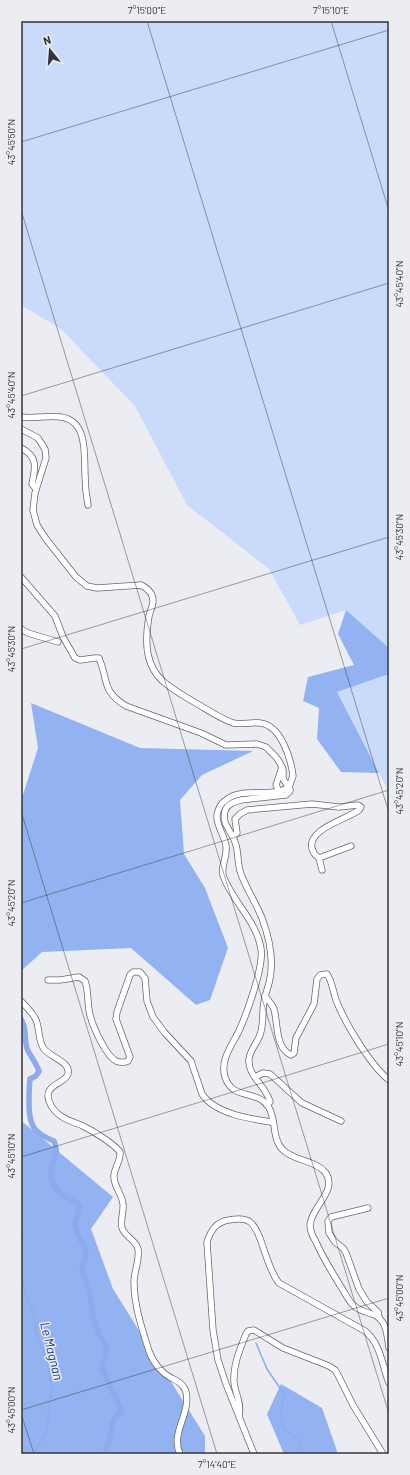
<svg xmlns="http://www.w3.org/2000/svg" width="410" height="1475" font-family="Barlow,sans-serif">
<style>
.green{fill:#c9dafb}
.forest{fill:#93b2f2}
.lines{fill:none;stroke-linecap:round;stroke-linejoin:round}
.stream{stroke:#8dabec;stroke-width:1.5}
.canal{stroke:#8dabec;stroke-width:5.5}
.minor-casing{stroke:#66686d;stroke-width:7}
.minor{stroke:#fff;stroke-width:5.5}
.ticks{fill:none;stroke:#343537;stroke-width:1;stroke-opacity:0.45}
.labels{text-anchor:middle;stroke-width:3;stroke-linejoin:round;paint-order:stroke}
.water-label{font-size:13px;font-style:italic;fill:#1e3c86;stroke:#ebedf2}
.neatline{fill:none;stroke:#343537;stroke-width:1.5}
.ticks-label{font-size:10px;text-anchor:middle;fill:#343537}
</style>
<rect width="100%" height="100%" fill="#ebedf2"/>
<g class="green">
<polygon points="21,21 389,21 389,648 346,610 300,625 269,569 187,505 135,406 61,329 21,305"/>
<polygon points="389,674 389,792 337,692"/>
</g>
<g class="forest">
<polygon points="346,610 389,648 389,674 337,692 379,773 341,772 317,739 319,708 303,701 308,677 354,665 338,634"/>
<polygon points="31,703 140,748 253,751 202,775 180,800 184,854 205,888 228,948 210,1000 196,1005 131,948 42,952 21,971 21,801 38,748"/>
<polygon points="21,1122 24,1123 113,1197 91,1229 113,1289 205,1436 205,1454 21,1454"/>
<polygon points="281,1384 322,1408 338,1454 284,1454 267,1414"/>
</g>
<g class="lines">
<g class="stream">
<polyline points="21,1235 23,1238 21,1251"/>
<polyline points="21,1275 25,1292 33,1311 37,1336 47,1360 52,1389 49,1408 47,1429 34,1454"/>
<polyline points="256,1343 267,1369 284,1394 281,1413 283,1428 297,1439 303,1454"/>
</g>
<path class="canal" d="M21 1019C28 1029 23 1040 28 1051 32 1058 36 1063 39 1071L36 1076 30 1079C29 1087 29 1095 29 1104 29 1126 34 1133 54 1141 62 1159 44 1165 54 1185 60 1199 73 1197 80 1206L75 1222 76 1229 81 1241 85 1247 86 1256 82 1270 90 1295 93 1317 99 1334 107 1348 102 1368 122 1412 116 1416 112 1422 111 1433 105 1454"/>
<g class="minor-casing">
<g id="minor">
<path d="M21 417C34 419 48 415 61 417 88 421 84 454 85 474 85 485 86 495 88 505"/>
<path d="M21 429 38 438 45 449 46 458 35 493 33 510 37 525 46 539 76 577 87 586 97 588 141 585C147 588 153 593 153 601 153 606 150 611 149 616 145 640 144 666 165 683 176 692 189 699 201 706 211 712 222 719 233 723 242 725 251 722 260 723 281 725 291 759 293 776L289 787C270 799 243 786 226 800 221 803 218 809 217 815 216 826 225 836 226 846 228 858 219 867 224 878 234 903 257 922 261 949 264 967 246 1016 238 1033 231 1046 220 1061 225 1077 232 1100 257 1090 268 1106 277 1119 271 1138 283 1150 294 1161 315 1160 325 1172 339 1190 311 1207 310 1225 310 1231 313 1237 316 1242 323 1258 332 1272 341 1287 345 1293 348 1300 353 1305 358 1310 365 1312 372 1314 387 1319 387 1335 389 1348"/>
<path d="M21 448C39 457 35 469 32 484L36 489"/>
<path d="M21 577 55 616 63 637 75 658 80 660 95 658H99C109 682 101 690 126 706L201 733 226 745 257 744 266 747 276 757 280 763 283 770V779L290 789V791L286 795 241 800C234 802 227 804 225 811 221 823 232 832 235 842 239 852 237 864 241 874 247 890 256 903 262 918 269 937 274 958 270 978 269 986 265 994 264 1002 262 1012 264 1024 260 1035 257 1043 250 1050 249 1059 247 1076 266 1085 270 1102L267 1105"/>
<polyline points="21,629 28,633 58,642"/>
<polyline points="279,791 276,785 282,767"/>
<path d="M233 837 237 833 235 819 240 814 247 810 312 804 339 807 358 805 361 807 359 810C348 819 303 830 313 851 314 854 316 856 319 858L351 846"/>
<polyline points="319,858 322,870"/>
<path d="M48 980H60L79 977 85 981C89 992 87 1004 90 1015 93 1027 106 1056 116 1061 121 1063 124 1063 128 1061L130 1057 116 1019 117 1012 130 975 133 972H140L145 978 147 1001 153 1017 165 1033 191 1061 202 1094C215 1114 251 1119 272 1122"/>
<path d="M265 996C268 1000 272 1004 274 1009 278 1023 275 1048 291 1055L294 1053 296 1038 314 1004 317 979 320 975 327 974C332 981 333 991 336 1000 345 1023 370 1065 389 1080"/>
<path d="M21 1001C26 1007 33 1013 36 1020 40 1030 38 1041 44 1049 50 1057 71 1062 68 1074 65 1085 38 1084 52 1107 59 1118 71 1121 83 1126 93 1131 113 1143 120 1152 121 1160 115 1167 114 1175 113 1186 122 1193 123 1204 124 1212 120 1220 122 1228 125 1237 136 1240 138 1249 140 1260 134 1271 134 1282 134 1305 142 1329 149 1351 152 1359 157 1367 164 1373 172 1380 183 1381 186 1392 191 1414 170 1433 180 1454"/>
<polyline points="255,1077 263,1073 270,1074 302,1103 341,1121"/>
<polyline points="368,1208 331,1217 328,1221 329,1233 335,1242 343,1248 346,1253 359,1289 367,1302 378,1312 379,1317"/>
<path d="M239 1415C242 1404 235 1393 234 1382 233 1365 240 1349 246 1334L248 1331 254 1330 283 1348 329 1366 335 1370 338 1375 353 1405 383 1454"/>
<path d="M254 1454 226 1384 218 1360 213 1330 207 1242C211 1230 216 1222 229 1220 235 1219 245 1218 250 1222 262 1231 266 1268 279 1283L365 1331C381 1344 382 1365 389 1383"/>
</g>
</g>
<use href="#minor" class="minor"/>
</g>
<path class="ticks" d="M147 21 389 813M331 21 389 211M21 142 389 30M21 210 389 1414M21 396 389 283M21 649 389 537M21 811 217 1454M21 903 389 790M21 1157 389 1044M21 1410 389 1298M21 1413 34 1454"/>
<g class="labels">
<g class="water-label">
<text transform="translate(52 1351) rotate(76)" y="5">Le Magnan</text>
</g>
</g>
<rect width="410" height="1475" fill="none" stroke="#ebedf2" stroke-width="44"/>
<g transform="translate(50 50) rotate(343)" stroke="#ebedf2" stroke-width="3" paint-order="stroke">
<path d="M0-3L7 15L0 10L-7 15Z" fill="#343537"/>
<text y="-6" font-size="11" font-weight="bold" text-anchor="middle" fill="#343537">N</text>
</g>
<rect x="22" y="22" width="366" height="1431" class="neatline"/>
<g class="ticks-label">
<text x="147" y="14">7°15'00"E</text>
<text x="331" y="14">7°15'10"E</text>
<text transform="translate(11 142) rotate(-90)" y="4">43°45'50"N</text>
<text transform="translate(399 284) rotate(-90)" y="4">43°45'40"N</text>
<text transform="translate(11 395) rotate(-90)" y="4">43°45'40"N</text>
<text transform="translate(399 537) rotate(-90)" y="4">43°45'30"N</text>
<text transform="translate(11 649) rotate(-90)" y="4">43°45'30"N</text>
<text transform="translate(399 791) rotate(-90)" y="4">43°45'20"N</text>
<text transform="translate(11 903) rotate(-90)" y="4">43°45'20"N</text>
<text transform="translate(399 1044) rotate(-90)" y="4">43°45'10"N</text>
<text transform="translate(11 1156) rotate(-90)" y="4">43°45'10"N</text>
<text transform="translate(399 1298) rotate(-90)" y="4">43°45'00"N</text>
<text transform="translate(11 1410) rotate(-90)" y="4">43°45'00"N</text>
<text x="217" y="1468">7°14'40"E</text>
</g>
</svg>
